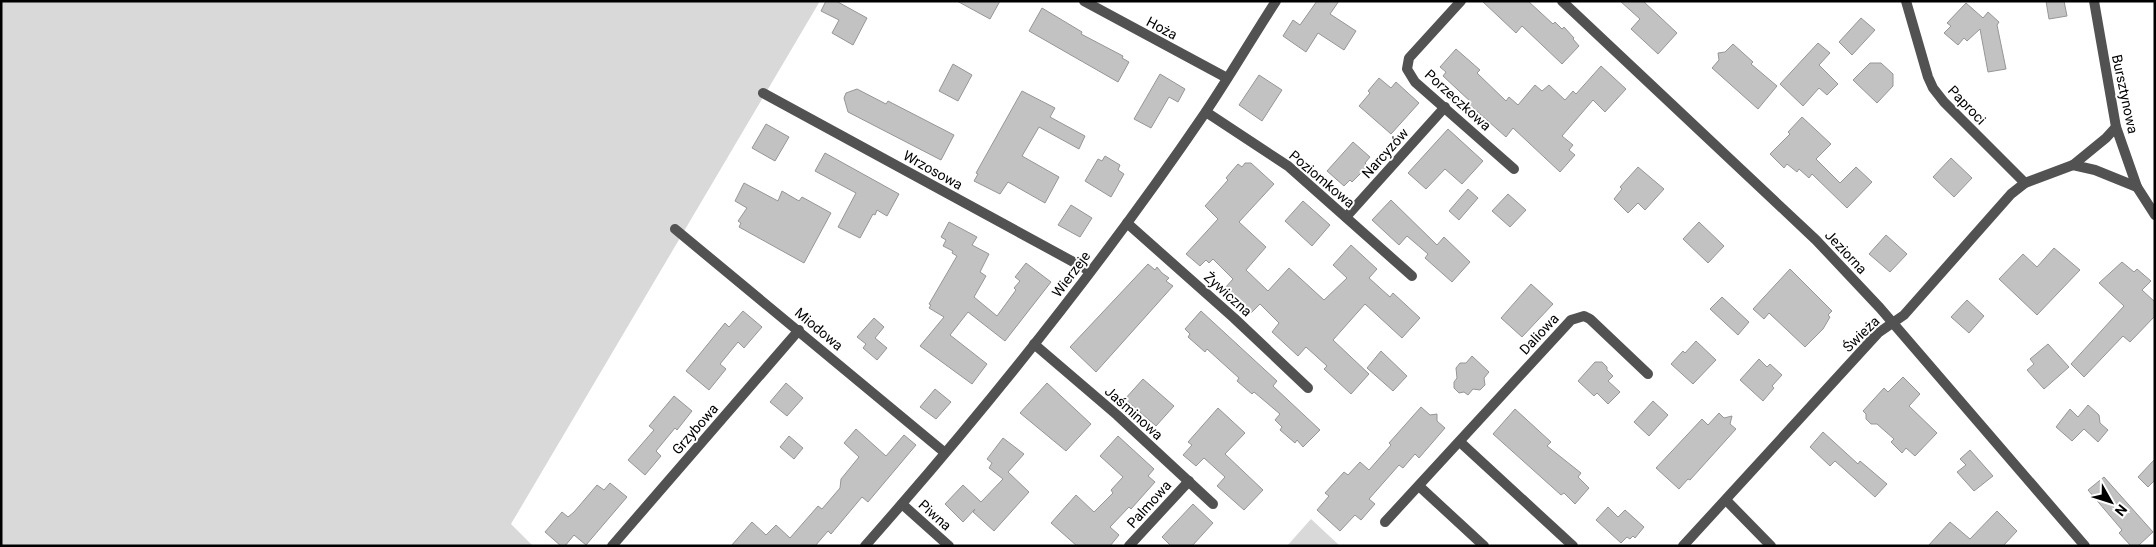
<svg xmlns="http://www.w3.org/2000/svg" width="2156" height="547" font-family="Roboto,sans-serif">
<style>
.green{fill:#d9d9d9}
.building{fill:#c2c2c2;stroke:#969696}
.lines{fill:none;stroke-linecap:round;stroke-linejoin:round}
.minor{stroke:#525252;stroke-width:10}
.tertiary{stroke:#525252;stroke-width:10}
.labels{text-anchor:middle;stroke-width:4;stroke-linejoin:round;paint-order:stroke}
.street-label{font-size:14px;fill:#000;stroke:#fff}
</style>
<rect width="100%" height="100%" fill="#fff"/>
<g class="green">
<polygon points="1,1 820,1 511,524 533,546 1,546"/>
<polygon points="1311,519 1340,546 1287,546"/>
</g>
<g class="building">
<polygon points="826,1 836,1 867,18 853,45 832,33 839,20 821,11"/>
<polygon points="957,1 1000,1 990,19"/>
<polygon points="1317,1 1339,1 1330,14 1356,31 1344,50 1318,33 1306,52 1283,36 1293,20 1300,25"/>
<polygon points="1482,1 1528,1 1553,24 1555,22 1562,29 1564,27 1574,38 1573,39 1579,46 1562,64 1522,26 1516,33"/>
<polygon points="1620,1 1643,1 1677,33 1658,54 1631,29 1640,19"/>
<polygon points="2046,1 2064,1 2067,16 2049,19"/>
<polygon points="1966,3 1983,18 1988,12 1999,22 1997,25 2006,69 1988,72 1980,29 1967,41 1964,38 1958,45 1944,33 1951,26 1947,23"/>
<polygon points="1042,8 1082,32 1081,34 1123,56 1122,58 1129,62 1118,82 1029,31"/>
<polygon points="1861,18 1875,30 1852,55 1839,42"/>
<polygon points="1818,43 1830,53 1819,65 1838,84 1827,95 1819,88 1803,106 1780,84"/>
<polygon points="1733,44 1753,62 1751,64 1777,86 1758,109 1712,68 1719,60 1718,53 1725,52"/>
<polygon points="1456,49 1480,70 1477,73 1506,101 1509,97 1518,105 1535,85 1542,91 1549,85 1565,100 1573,91 1576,94 1601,66 1626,89 1605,112 1593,100 1562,136 1573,145 1569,150 1575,155 1560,172 1513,128 1506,137 1470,105 1472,103 1443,76 1446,72 1440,67"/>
<polygon points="1870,63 1881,63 1893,74 1893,86 1877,103 1853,80"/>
<polygon points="953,64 972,75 958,101 939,91"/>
<polygon points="1160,74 1185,89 1178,102 1169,97 1151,128 1134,119"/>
<polygon points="1259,75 1282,90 1262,121 1239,105"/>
<polygon points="1379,78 1391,88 1396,82 1419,103 1391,134 1359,106 1370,93 1368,91"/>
<polygon points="857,89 886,104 888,101 954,135 941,160 848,112 844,98 846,93"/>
<polygon points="1022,91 1055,108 1050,117 1085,136 1079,149 1039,127 1022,156 1059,177 1045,203 1008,182 1000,194 974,181 978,174 976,173"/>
<polygon points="1802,117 1831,144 1816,159 1840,183 1856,167 1872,182 1847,208 1812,174 1809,178 1799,169 1797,172 1787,164 1784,168 1770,154 1790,134 1788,132"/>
<polygon points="766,124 789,137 775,161 752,148"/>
<polygon points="1448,129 1483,161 1462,184 1445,169 1426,189 1408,173"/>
<polygon points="1353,142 1370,157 1365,163 1367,165 1360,174 1352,182 1350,180 1344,186 1327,171"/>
<polygon points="825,153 899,194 887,216 877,210 875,215 873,214 860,238 838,227 856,193 815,171"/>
<polygon points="1105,156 1120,165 1118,170 1124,174 1111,197 1085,181 1098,159 1102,161"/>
<polygon points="1951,158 1972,178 1954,197 1933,177"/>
<polygon points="1245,163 1251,163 1274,184 1239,222 1266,247 1246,270 1268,291 1289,268 1324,300 1347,278 1333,265 1351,245 1377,269 1369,278 1390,297 1393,293 1420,318 1402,338 1365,304 1333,340 1369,374 1351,394 1324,369 1327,366 1306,347 1298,356 1272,332 1279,323 1260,304 1251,313 1225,288 1233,279 1213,259 1209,263 1206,260 1200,266 1186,254 1218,219 1205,206 1228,180 1226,178 1231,172 1238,164 1242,167"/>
<polygon points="1638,167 1664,189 1645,210 1638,203 1628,213 1614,199 1622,189 1620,187"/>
<polygon points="744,183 778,201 782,191 799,201 802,197 831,213 804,263 739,227 741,223 738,221 747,208 735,201"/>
<polygon points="1468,189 1478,198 1459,220 1449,211"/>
<polygon points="1508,194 1526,210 1510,227 1492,211"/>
<polygon points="1391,200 1437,245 1444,237 1470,262 1452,282 1425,258 1428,254 1407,236 1399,245 1372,220"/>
<polygon points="1303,201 1330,225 1312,246 1285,221"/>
<polygon points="1071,205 1092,218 1080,237 1058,225"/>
<polygon points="949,222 977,237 972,245 989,254 980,272 986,276 974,297 997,316 1016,290 1014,288 1020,281 1015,277 1026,263 1051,282 1005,341 968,312 950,335 987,364 972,384 920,346 944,317 929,308 931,305 929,304 957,256 952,253 953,251 943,246 946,240 941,237"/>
<polygon points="1699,222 1724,246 1708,263 1683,239"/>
<polygon points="1886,235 1907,254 1890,272 1869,254"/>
<polygon points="2054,248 2080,270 2037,315 1999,279 2023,254 2037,267"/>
<polygon points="2122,262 2134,272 2137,269 2151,281 2142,290 2155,302 2155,316 2130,342 2123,336 2084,377 2071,364 2124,306 2099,283"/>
<polygon points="1148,264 1155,270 1157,267 1162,273 1169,278 1166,281 1173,286 1096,372 1070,347"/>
<polygon points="1790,269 1832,311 1828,315 1830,317 1823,329 1805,347 1769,313 1764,319 1753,309"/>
<polygon points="1531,284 1553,304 1522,337 1501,318"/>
<polygon points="1722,297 1749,322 1738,335 1710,309"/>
<polygon points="1967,300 1984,316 1969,333 1951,317"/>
<polygon points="743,311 762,327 744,348 738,342 720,364 726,369 709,390 686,371 725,323 729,327"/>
<polygon points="1201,311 1277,381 1273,386 1320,430 1303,447 1297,440 1295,443 1280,430 1282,427 1275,420 1280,414 1254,392 1252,394 1237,381 1239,378 1207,349 1205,352 1188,337 1190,334 1185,329"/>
<polygon points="874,318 884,327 875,338 887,348 877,360 863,348 866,344 857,337"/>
<polygon points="1696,341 1716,360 1693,384 1671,364 1683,351 1685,353"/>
<polygon points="2048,344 2069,367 2044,389 2027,370 2034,364 2030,359"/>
<polygon points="1381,351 1407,376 1393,391 1367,368"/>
<polygon points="1472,356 1489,372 1484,378 1485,385 1480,390 1473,389 1468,395 1464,392 1459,393 1454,388 1454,382 1457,378 1456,368 1460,363 1466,363"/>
<polygon points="1759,359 1767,367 1770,364 1782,375 1772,386 1774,388 1763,401 1740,380"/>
<polygon points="1595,362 1602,362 1607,367 1607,370 1613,376 1608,381 1620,392 1608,404 1597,393 1594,396 1578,381"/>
<polygon points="1903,377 1920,394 1909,406 1937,433 1915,456 1906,448 1902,453 1891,442 1894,439 1877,424 1871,424 1866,419 1866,414 1863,411 1884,388 1888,392"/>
<polygon points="1143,379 1174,406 1156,426 1125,399"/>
<polygon points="786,383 803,398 787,416 770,402"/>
<polygon points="1047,383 1091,424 1066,451 1020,413"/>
<polygon points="935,389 951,402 936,419 920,407"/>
<polygon points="674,396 692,411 677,430 675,428 656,451 661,456 645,475 628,460 654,430 649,426"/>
<polygon points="1653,401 1668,415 1649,436 1634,422"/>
<polygon points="2088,405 2099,415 2100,423 2108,430 2098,442 2084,429 2072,441 2056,427 2070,409 2078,417"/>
<polygon points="1421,407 1430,415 1437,414 1437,421 1445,428 1419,458 1415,454 1403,468 1399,465 1369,499 1375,504 1361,520 1355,515 1340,531 1317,510 1329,496 1325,493 1344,472 1348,475 1360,462 1369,470 1391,445 1389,443"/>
<polygon points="1218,408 1245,433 1225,454 1263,490 1244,510 1217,486 1225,477 1204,458 1196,466 1183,455 1192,445 1188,442"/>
<polygon points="1515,409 1551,442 1547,446 1581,473 1578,477 1589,488 1575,504 1564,493 1561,495 1493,434"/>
<polygon points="1719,413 1724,418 1732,416 1730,424 1736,429 1690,480 1688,479 1679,489 1656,468 1702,419 1708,425"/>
<polygon points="856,429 886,456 904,435 916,445 868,502 862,497 831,534 828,531 815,546 731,546 752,522 766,535 776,525 790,538 818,506 822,509 840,488 841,479 859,457 844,443"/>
<polygon points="1823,432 1858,464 1860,461 1887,484 1875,497 1835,461 1830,466 1810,447"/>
<polygon points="789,436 803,448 794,459 780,447"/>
<polygon points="1118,436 1154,469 1148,476 1155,482 1131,509 1129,507 1110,527 1119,535 1110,546 1077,546 1051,523 1076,495 1094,512 1113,493 1111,490 1123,477 1100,456"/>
<polygon points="1003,438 1024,454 1008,472 1029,492 994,531 973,512 975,509 963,522 945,504 963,485 981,502 1003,479 989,468 992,463 987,459"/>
<polygon points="1970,450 1993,476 1974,491 1957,472 1966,465 1960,459"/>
<polygon points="2155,459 2155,480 2148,487 2138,477"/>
<polygon points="2104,477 2153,532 2138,546 2131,546 2119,533 2122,530 2088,490"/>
<polygon points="610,483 627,497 586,545 574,535 565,546 561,546 545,532 562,512 568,517 574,512 597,485 604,490"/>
<polygon points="1193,504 1213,523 1192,546 1171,546 1162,537"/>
<polygon points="1608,507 1618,517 1625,510 1644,527 1635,538 1633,536 1630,539 1627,537 1621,543 1596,520"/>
<polygon points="1997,511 2017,531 2003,546 1928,546 1950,522 1970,539"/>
</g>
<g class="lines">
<g class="minor">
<polyline points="1084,1 1227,78"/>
<polyline points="1461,1 1409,58 1407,69 1415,82 1514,169"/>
<polyline points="1906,1 1928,77 1933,88 1944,102 2025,183"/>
<polyline points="2094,1 2116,127 2137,187 2155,215"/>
<polyline points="763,93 1090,271"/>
<polyline points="1206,112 1288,166 1412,276"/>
<polyline points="2116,127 2106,138 2073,165 2095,170 2137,187"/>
<polyline points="1346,217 1445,107"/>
<polyline points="1127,223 1234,318 1308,388"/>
<polyline points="675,229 944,452"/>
<polyline points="1034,344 1117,415 1213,504"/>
<polyline points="1460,442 1573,546"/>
<polyline points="1419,486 1484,546"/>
<polyline points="1726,500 1771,546"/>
<polyline points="902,504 949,546"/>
<polyline points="1385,522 1571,320 1584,316 1590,319 1648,374"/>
<polyline points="612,546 799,330"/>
<path d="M865 546C986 409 1103 263 1205 113 1230 76 1252 38 1276 1"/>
<polyline points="1129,546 1189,481"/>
<polyline points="1683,546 1878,333 1904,315 2011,194 2025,183 2073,165"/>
</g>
<polyline class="tertiary" points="1562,1 1816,240 1880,308 2085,546"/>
</g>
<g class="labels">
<g class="street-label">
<text transform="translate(1162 28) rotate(28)" y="5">Hoża</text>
<text transform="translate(2125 94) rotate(78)" y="5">Bursztynowa</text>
<text transform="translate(1458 100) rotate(42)" y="5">Porzeczkowa</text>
<text transform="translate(1967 105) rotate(46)" y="5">Paproci</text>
<text transform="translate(1385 153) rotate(-48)" y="5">Narcyzów</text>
<text transform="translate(933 170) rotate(29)" y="5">Wrzosowa</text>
<text transform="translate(1322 179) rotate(40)" y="5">Poziomkowa</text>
<text transform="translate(1846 252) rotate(47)" y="5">Jeziorna</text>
<text transform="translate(1071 274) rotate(-53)" y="5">Wierzeje</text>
<text transform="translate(1228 294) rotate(42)" y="5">Żywiczna</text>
<text transform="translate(819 329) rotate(40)" y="5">Miodowa</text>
<text transform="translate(1539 334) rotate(-47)" y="5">Daliowa</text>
<text transform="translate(1861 334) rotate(-44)" y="5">Świeża</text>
<text transform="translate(1134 413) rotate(42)" y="5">Jaśminowa</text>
<text transform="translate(695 429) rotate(-49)" y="5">Grzybowa</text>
<text transform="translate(1149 504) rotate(-48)" y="5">Palmowa</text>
<text transform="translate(935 515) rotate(42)" y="5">Piwna</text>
</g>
</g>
<rect width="2156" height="547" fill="none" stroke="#000000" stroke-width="5"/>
<g transform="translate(2111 502) rotate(129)" stroke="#ffffff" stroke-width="4" paint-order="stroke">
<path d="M0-4L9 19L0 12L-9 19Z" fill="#000000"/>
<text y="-8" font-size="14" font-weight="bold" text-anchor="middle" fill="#000000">N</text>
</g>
</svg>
